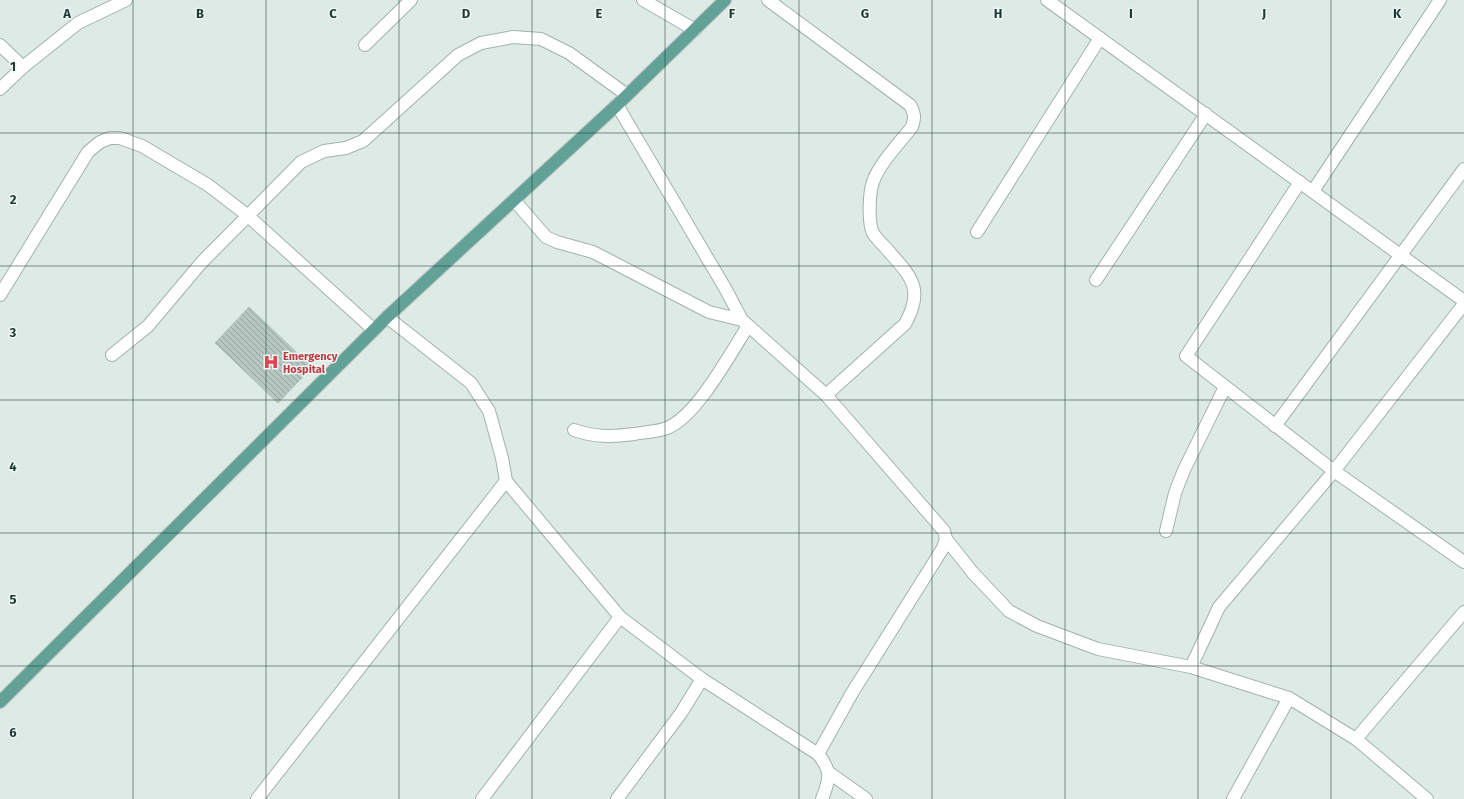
<svg xmlns="http://www.w3.org/2000/svg" width="1464" height="799" font-family="'Fira Sans',sans-serif">
<style>
.building{fill:url(#building-back-hatch);stroke:#b0c3bd}
.lines{fill:none;stroke-linecap:round;stroke-linejoin:round}
.minor-casing{stroke:#a1b2ad;stroke-width:14}
.major-casing{stroke:#bcc4c2;stroke-width:14}
.minor{stroke:#fff;stroke-width:12}
.major{stroke:#61a196;stroke-width:12}
.grid{fill:none;stroke:#1f3a35;stroke-width:1;stroke-opacity:0.55}
.labels{text-anchor:middle;stroke-width:3;stroke-linejoin:round;paint-order:stroke}
.health-label{font-size:11px;font-weight:bold;fill:#be3a42;stroke:#eef7f3;text-anchor:start}
.grid-label{font-size:13px;text-anchor:middle;font-weight:bold;fill:#1f3a35;stroke:#eef7f3;stroke-width:3;stroke-linejoin:round;paint-order:stroke}
</style>
<defs>
<pattern id="building-back-hatch" width="6" height="6" patternUnits="userSpaceOnUse"><rect width="6" height="6" fill="#b6c7c2"/><path d="M-1 5l2 2M0 0l6 6M5-1l2 2" fill="none" stroke="#93a39e"/></pattern>
</defs>
<rect width="100%" height="100%" fill="#deeae5"/>
<polygon class="building" points="249,307 312,367 278,403 215,343"/>
<g class="lines">
<g class="minor-casing">
<g id="minor">
<polyline points="643,0 695,30"/>
<path d="M768 0 910 105C915 114 915 118 912 127 900 142 879 164 873 182 869 193 868 223 873 233 876 238 881 243 885 247 909 275 926 287 905 324L826 395"/>
<polyline points="1047,0 1464,301"/>
<polyline points="0,45 23,67"/>
<polyline points="365,45 411,0"/>
<polyline points="0,89 23,67 78,23 126,0"/>
<polyline points="617,105 725,288 742,320 826,395 944,531 946,539 943,548 852,693 818,754"/>
<polyline points="1300,182 1186,356 1334,471 1464,562"/>
<polyline points="1313,191 1440,0"/>
<polyline points="514,200 546,237 557,242 593,252 709,312 742,320"/>
<polyline points="977,232 1100,38"/>
<polyline points="1096,280 1206,114"/>
<polyline points="0,295 88,152 100,142 110,138 120,138 142,146 208,185 247,215 374,330"/>
<polyline points="387,317 471,383 489,411 502,458 506,481"/>
<polyline points="112,355 148,326 201,263 301,162 324,151 346,148 363,141 458,55 481,43 513,37 541,39 569,53 627,95"/>
<polyline points="1275,426 1464,169"/>
<path d="M574 430C594 437 612 437 634 434 644 432 657 432 667 428 697 416 730 354 748 326"/>
<polyline points="1166,531 1175,493 1184,470 1225,387"/>
<polyline points="946,539 973,573 1009,611 1037,626 1098,649 1191,667 1289,698 1356,739 1427,799"/>
<polyline points="1191,667 1219,607 1334,471 1464,304"/>
<polyline points="1356,739 1464,612"/>
<polyline points="828,772 866,799"/>
<polyline points="257,799 506,481 620,617"/>
<path d="M482 799 620 617 702 679 818 754C832 771 830 779 822 799"/>
<polyline points="617,799 681,713 702,679"/>
<polyline points="1233,799 1289,698"/>
</g>
</g>
<g class="major-casing">
<polyline id="major" points="0,702 387,317 617,105 725,0"/>
</g>
<use href="#minor" class="minor"/>
<use href="#major" class="major"/>
</g>
<path class="grid" d="M133 0V799M266 0V799M399 0V799M532 0V799M665 0V799M799 0V799M932 0V799M1065 0V799M1198 0V799M1331 0V799M0 133H1464M0 266H1464M0 400H1464M0 533H1464M0 666H1464"/>
<defs>
<g id="hospital-bare" transform="scale(1.2)"><path d="M-5-5h3v3.5h4V-5h3V5h-3V1.5h-4V5h-3Z" fill="#e0444e" stroke="#eef7f3" stroke-width="2.5" paint-order="stroke"/></g>
</defs>
<g fill-rule="evenodd">
<use href="#hospital-bare" x="271" y="362"/>
</g>
<g class="labels">
<g class="health-label">
<text x="283" y="360">Emergency<tspan x="283" dy="13">Hospital</tspan></text>
</g>
</g>
<g class="grid-label">
<text x="67" y="18">A</text>
<text x="200" y="18">B</text>
<text x="333" y="18">C</text>
<text x="466" y="18">D</text>
<text x="599" y="18">E</text>
<text x="732" y="18">F</text>
<text x="865" y="18">G</text>
<text x="998" y="18">H</text>
<text x="1131" y="18">I</text>
<text x="1264" y="18">J</text>
<text x="1397" y="18">K</text>
<text x="13" y="71">1</text>
<text x="13" y="204">2</text>
<text x="13" y="337">3</text>
<text x="13" y="471">4</text>
<text x="13" y="604">5</text>
<text x="13" y="737">6</text>
</g>
</svg>
